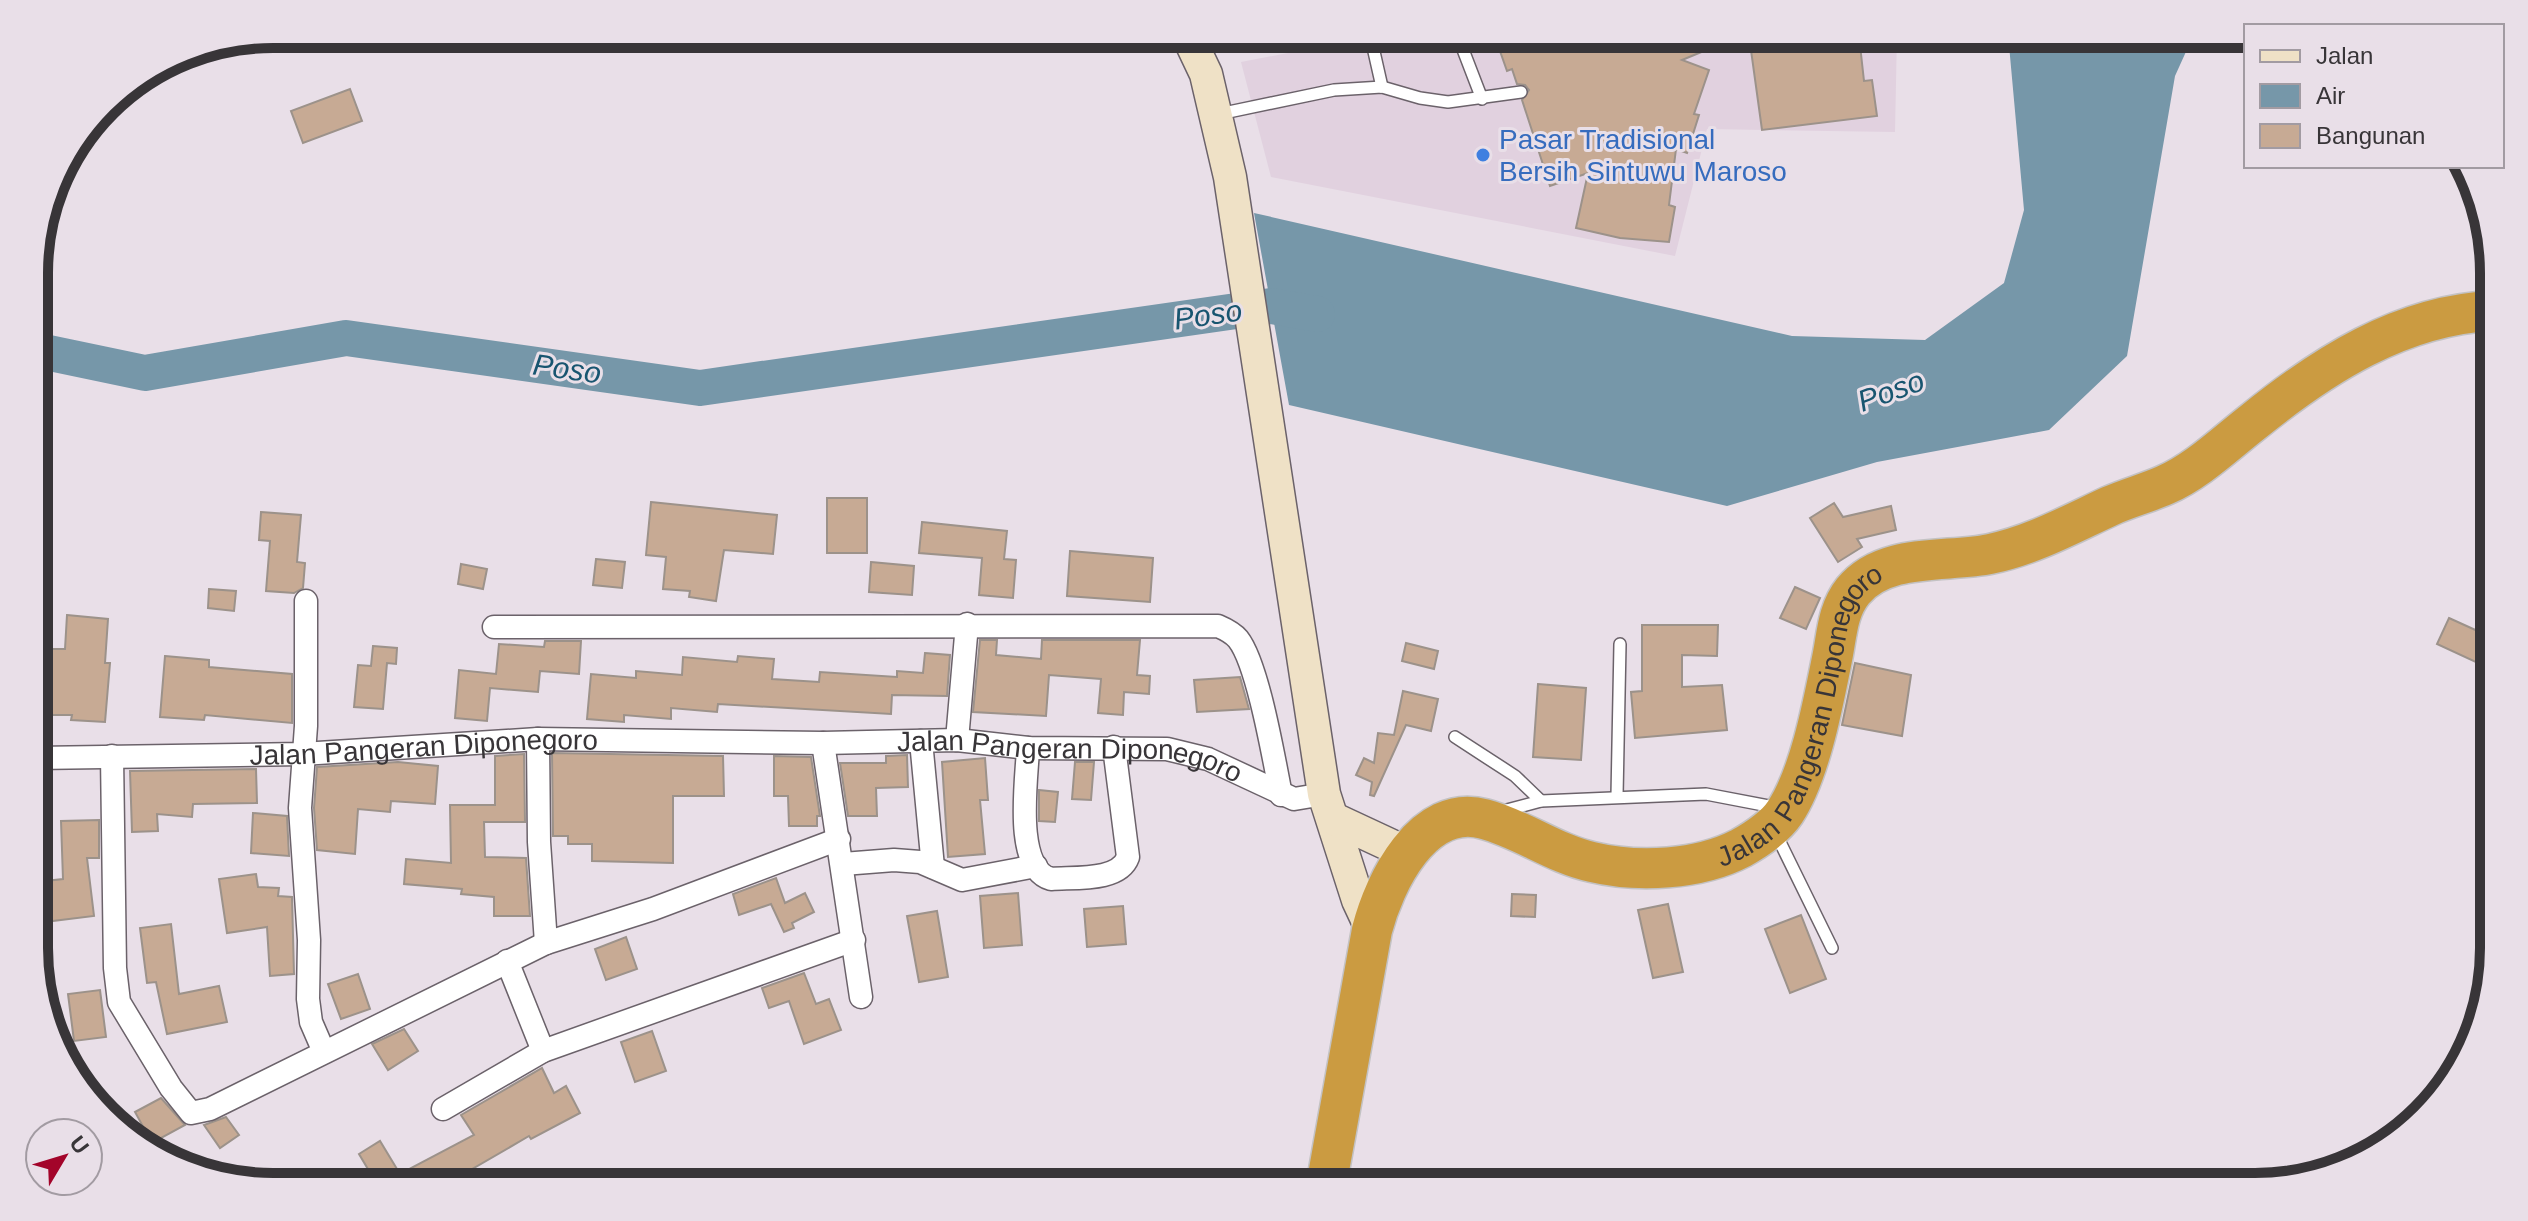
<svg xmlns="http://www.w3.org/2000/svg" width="2528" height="1221" font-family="Helvetica,sans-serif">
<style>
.built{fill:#e1d1df}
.water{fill:#7697a9}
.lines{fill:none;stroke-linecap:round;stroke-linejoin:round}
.river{stroke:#7697a9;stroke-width:36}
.building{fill:#c7aa94;stroke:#9c928a;stroke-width:2}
.lane-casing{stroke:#6b626a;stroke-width:14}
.street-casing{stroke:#6b626a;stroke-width:25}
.secondary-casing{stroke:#6b626a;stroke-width:35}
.highway-casing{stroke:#c3c2c3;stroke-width:43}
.lane{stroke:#fff;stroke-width:11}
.street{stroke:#fff;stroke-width:22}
.secondary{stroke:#efe1c6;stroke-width:32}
.highway{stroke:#cb9b41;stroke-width:40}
.shop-dot{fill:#3f7fe0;stroke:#e9dfe8;stroke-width:3}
.labels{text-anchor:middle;stroke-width:6;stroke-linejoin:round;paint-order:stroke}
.shop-label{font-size:28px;fill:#366cbe;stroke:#e9dfe8;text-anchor:start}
.street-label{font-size:28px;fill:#383538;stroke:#e9dfe8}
.water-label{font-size:30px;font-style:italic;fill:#185570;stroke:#e9dfe8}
.rim{fill:none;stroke:#383538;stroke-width:10}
</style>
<rect width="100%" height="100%" fill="#e9dfe8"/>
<polygon class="built" points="1323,34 1897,34 1895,132 1707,129 1675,256 1271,177 1241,62 1324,46"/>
<polygon class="water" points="2008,34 2194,34 2175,76 2127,356 2049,430 1877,462 1727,506 1289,405 1254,213 1792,336 1925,340 2004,283 2024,210"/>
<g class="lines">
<polyline class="river" points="35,350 145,373 346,338 700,388 1271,306 1317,314"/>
</g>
<g class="building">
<polygon points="1494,34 1745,34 1682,60 1709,70 1694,114 1699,115 1687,153 1676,149 1669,205 1675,207 1669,242 1620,238 1576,228 1588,173 1550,186 1522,100 1529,90 1525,85 1517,84 1512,69 1507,71"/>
<polygon points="1859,36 1864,81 1872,80 1877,116 1762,130 1750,43 1796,39 1797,44"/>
<polygon points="350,89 362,121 303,143 291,111"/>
<rect x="827" y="498" width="40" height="55"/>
<polygon points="651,502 777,515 773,554 724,550 716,601 689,597 690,591 663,589 666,557 646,555"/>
<polygon points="1834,503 1843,517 1891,506 1896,530 1857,539 1862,547 1838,562 1810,518"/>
<polygon points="261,512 301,515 297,562 305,563 303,588 294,593 266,591 270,541 259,540"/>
<polygon points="922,522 1007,531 1004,559 1016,560 1013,598 979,595 982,558 919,553"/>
<polygon points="1070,551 1153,558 1150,602 1067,596"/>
<polygon points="596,559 625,562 622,588 593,585"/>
<polygon points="871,562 914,566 912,595 869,592"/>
<polygon points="461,564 487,569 483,589 458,584"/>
<polygon points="1795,587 1820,598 1806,629 1780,618"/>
<polygon points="209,589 236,591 234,611 208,608"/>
<polygon points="67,615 108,619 105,663 110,663 105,722 71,720 72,715 36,715 35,649 65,649"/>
<polygon points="2449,618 2493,638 2493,670 2437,644"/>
<polygon points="1642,625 1718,625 1717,656 1682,655 1682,687 1722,685 1727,730 1635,738 1631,692 1642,691"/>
<polygon points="980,640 997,640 996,655 1041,659 1042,640 1140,640 1137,675 1150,676 1149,694 1124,692 1123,715 1098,713 1101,679 1049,675 1046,716 973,712"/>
<polygon points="545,641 581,641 579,674 540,671 538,692 490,688 487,721 455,718 459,670 496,674 499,644 544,647"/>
<polygon points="1406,643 1438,651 1434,669 1402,661"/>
<polygon points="373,646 397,648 396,664 387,663 383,709 354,707 358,665 371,666"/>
<polygon points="925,653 950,655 947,696 892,695 891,714 718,704 717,712 671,708 671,719 624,715 624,722 587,719 591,674 636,678 636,671 682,675 683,657 737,662 738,656 774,659 772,679 819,682 820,672 897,677 897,671 923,673"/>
<polygon points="165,656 209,660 209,667 292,674 292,723 205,715 204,720 160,717"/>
<polygon points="1855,663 1911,675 1902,736 1842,725"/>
<polygon points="1240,677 1249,709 1197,712 1194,680"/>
<polygon points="1538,684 1586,688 1581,760 1533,757"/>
<polygon points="1403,691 1438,699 1431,731 1406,725 1374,796 1370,795 1372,782 1356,775 1364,758 1374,763 1378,733 1394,735"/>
<polygon points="552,753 723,756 724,796 673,796 673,863 592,861 592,844 568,844 568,836 553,836"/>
<polygon points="524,754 525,822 484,822 485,857 526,858 530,916 494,916 494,897 461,894 462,889 404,884 406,859 451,863 450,805 495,805 495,756"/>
<polygon points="907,755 908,787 876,788 877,816 848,816 840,763 886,763 886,756"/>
<polygon points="774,756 811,757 820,816 817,816 817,826 789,826 788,796 774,796"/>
<polygon points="985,758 988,800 980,800 985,854 948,857 942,762"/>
<polygon points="398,762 438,766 435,804 391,801 390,812 358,809 355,854 317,850 314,808 317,767"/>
<polygon points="1075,762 1094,762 1091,800 1072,799"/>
<polygon points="256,769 257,803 193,804 192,817 157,814 158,831 132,832 130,771"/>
<polygon points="1039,790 1058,792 1055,822 1039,821"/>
<polygon points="253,813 287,816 289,856 251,853"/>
<polygon points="99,820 99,858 87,858 94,916 36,923 36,882 63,879 61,821"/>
<polygon points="256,874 258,887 279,888 278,896 292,897 294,974 270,976 267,927 227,933 219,879"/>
<polygon points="776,878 785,903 805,893 814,912 792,923 794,928 784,932 771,904 739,915 733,894"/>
<polygon points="1018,893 1022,945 984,948 980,896"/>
<polygon points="1512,894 1536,895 1535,917 1511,916"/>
<polygon points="1668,904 1683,972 1653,978 1638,910"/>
<polygon points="1123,906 1126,944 1087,947 1084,909"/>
<polygon points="937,911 948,977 919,982 907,916"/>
<polygon points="1801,915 1826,979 1790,993 1765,929"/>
<polygon points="171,924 179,994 219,986 227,1022 167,1034 156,982 147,983 140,928"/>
<polygon points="626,937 637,969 606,980 595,949"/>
<polygon points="804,973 816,1004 829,999 841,1030 804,1044 789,1001 769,1008 762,988"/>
<polygon points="358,974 370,1009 341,1019 328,984"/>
<polygon points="100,990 106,1037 74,1041 68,994"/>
<polygon points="404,1029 418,1051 388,1070 372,1044"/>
<polygon points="652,1031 666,1071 635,1082 621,1042"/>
<polygon points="542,1068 554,1093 566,1086 580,1113 531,1139 529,1136 462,1175 464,1180 451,1187 375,1187 378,1186 359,1154 380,1141 400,1174 474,1135 461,1115"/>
<polygon points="161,1098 185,1125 152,1143 135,1112"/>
<polygon points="226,1117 239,1135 220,1148 204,1125"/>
</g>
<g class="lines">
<g class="lane-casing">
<g id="lane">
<polyline points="1370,34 1382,87"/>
<polyline points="1457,34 1482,99"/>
<polyline points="1219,114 1334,90 1382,87 1420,98 1448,102 1521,92"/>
<polyline points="1455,737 1515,776 1541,801"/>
<polyline points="1617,796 1620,644"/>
<polyline points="1499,812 1541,801 1706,794 1779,808"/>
<polyline points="1776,834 1832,948"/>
</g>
</g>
<g class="street-casing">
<g id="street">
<polyline points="306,601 306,726 300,808 309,940 308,999 311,1022 324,1052"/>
<path d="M494 627 1218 626C1225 629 1233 633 1238 639 1258 664 1274 760 1281 795"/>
<polyline points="538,739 539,842 546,943"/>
<polyline points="957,740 967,624"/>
<polyline points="921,741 933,867"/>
<polyline points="823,743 861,997"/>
<path d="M1028 748C1027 778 1013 868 1051 879 1074 877 1119 882 1128 857L1114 747"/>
<polyline points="112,756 115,968 119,1002 171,1088 191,1113 210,1109 546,943 653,909 839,839"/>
<path id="s1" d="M36 758 302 754 538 739 823 743 957 740 1028 748 1167 749 1208 759 1294 799 1324 794"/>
<polyline points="843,864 894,860 920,862 962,880 1036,866"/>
<polyline points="507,961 543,1051"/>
<polyline points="443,1109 543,1051 854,940"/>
</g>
</g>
<g class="secondary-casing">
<g id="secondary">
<polyline points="1187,34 1206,74 1230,177 1324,794 1358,900 1372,930"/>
<polyline points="1334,819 1407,853"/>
</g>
</g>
<g class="highway-casing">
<g id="highway">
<path id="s2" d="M1326 1187 1372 930C1384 883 1423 802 1484 819 1522 829 1555 854 1592 862 1638 873 1699 870 1741 848 1757 839 1775 827 1785 812 1810 774 1823 704 1832 659 1837 635 1837 611 1853 591 1885 552 1946 563 1990 554 2033 545 2071 524 2110 506 2128 498 2147 493 2165 485 2196 472 2226 443 2253 422 2322 366 2401 315 2492 311"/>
</g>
</g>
<use href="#lane" class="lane"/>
<use href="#street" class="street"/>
<use href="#secondary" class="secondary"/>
<use href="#highway" class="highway"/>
</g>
<circle class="shop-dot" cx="1483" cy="155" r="8"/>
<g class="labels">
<g class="shop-label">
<text x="1499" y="149">Pasar Tradisional<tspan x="1499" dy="32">Bersih Sintuwu Maroso</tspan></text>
</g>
<g class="street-label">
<text dy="10" stroke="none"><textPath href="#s2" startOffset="854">Jalan Pangeran Diponegoro</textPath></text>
<text dy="10" stroke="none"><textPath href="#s1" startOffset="388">Jalan Pangeran Diponegoro</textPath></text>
<text dy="10" stroke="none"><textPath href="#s1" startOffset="1036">Jalan Pangeran Diponegoro</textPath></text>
</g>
<g class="water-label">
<text transform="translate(1208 315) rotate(-8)" y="10">Poso</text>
<text transform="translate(567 369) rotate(8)" y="10">Poso</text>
<text transform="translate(1891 391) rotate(-20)" y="10">Poso</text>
</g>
</g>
<path d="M0 0H2528V1221H0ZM273 48H2255A225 225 0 0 1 2480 273V948A225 225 0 0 1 2255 1173H273A225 225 0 0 1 48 948V273A225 225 0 0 1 273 48Z" fill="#e9dfe8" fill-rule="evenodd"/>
<path class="rim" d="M273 48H2255A225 225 0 0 1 2480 273V948A225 225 0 0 1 2255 1173H273A225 225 0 0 1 48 948V273A225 225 0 0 1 273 48Z"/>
<rect x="2244" y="24" width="260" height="144" fill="#e9dfe8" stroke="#a29ba2" stroke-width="2"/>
<rect x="2260" y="50" width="40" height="12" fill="#efe1c6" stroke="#a29ba2" stroke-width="2"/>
<text x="2316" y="64" font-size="24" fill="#383538">Jalan</text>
<rect x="2260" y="84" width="40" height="24" fill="#7697a9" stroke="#a29ba2" stroke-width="2"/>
<text x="2316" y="104" font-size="24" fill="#383538">Air</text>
<rect x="2260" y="124" width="40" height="24" fill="#c7aa94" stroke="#a29ba2" stroke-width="2"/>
<text x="2316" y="144" font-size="24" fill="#383538">Bangunan</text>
<g transform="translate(64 1157) rotate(52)"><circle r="38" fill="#e9dfe8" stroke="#a29ba2" stroke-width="2"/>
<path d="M0-6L14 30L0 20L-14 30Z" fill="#a3042a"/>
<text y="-12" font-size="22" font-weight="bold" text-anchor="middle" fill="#383538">U</text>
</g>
</svg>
